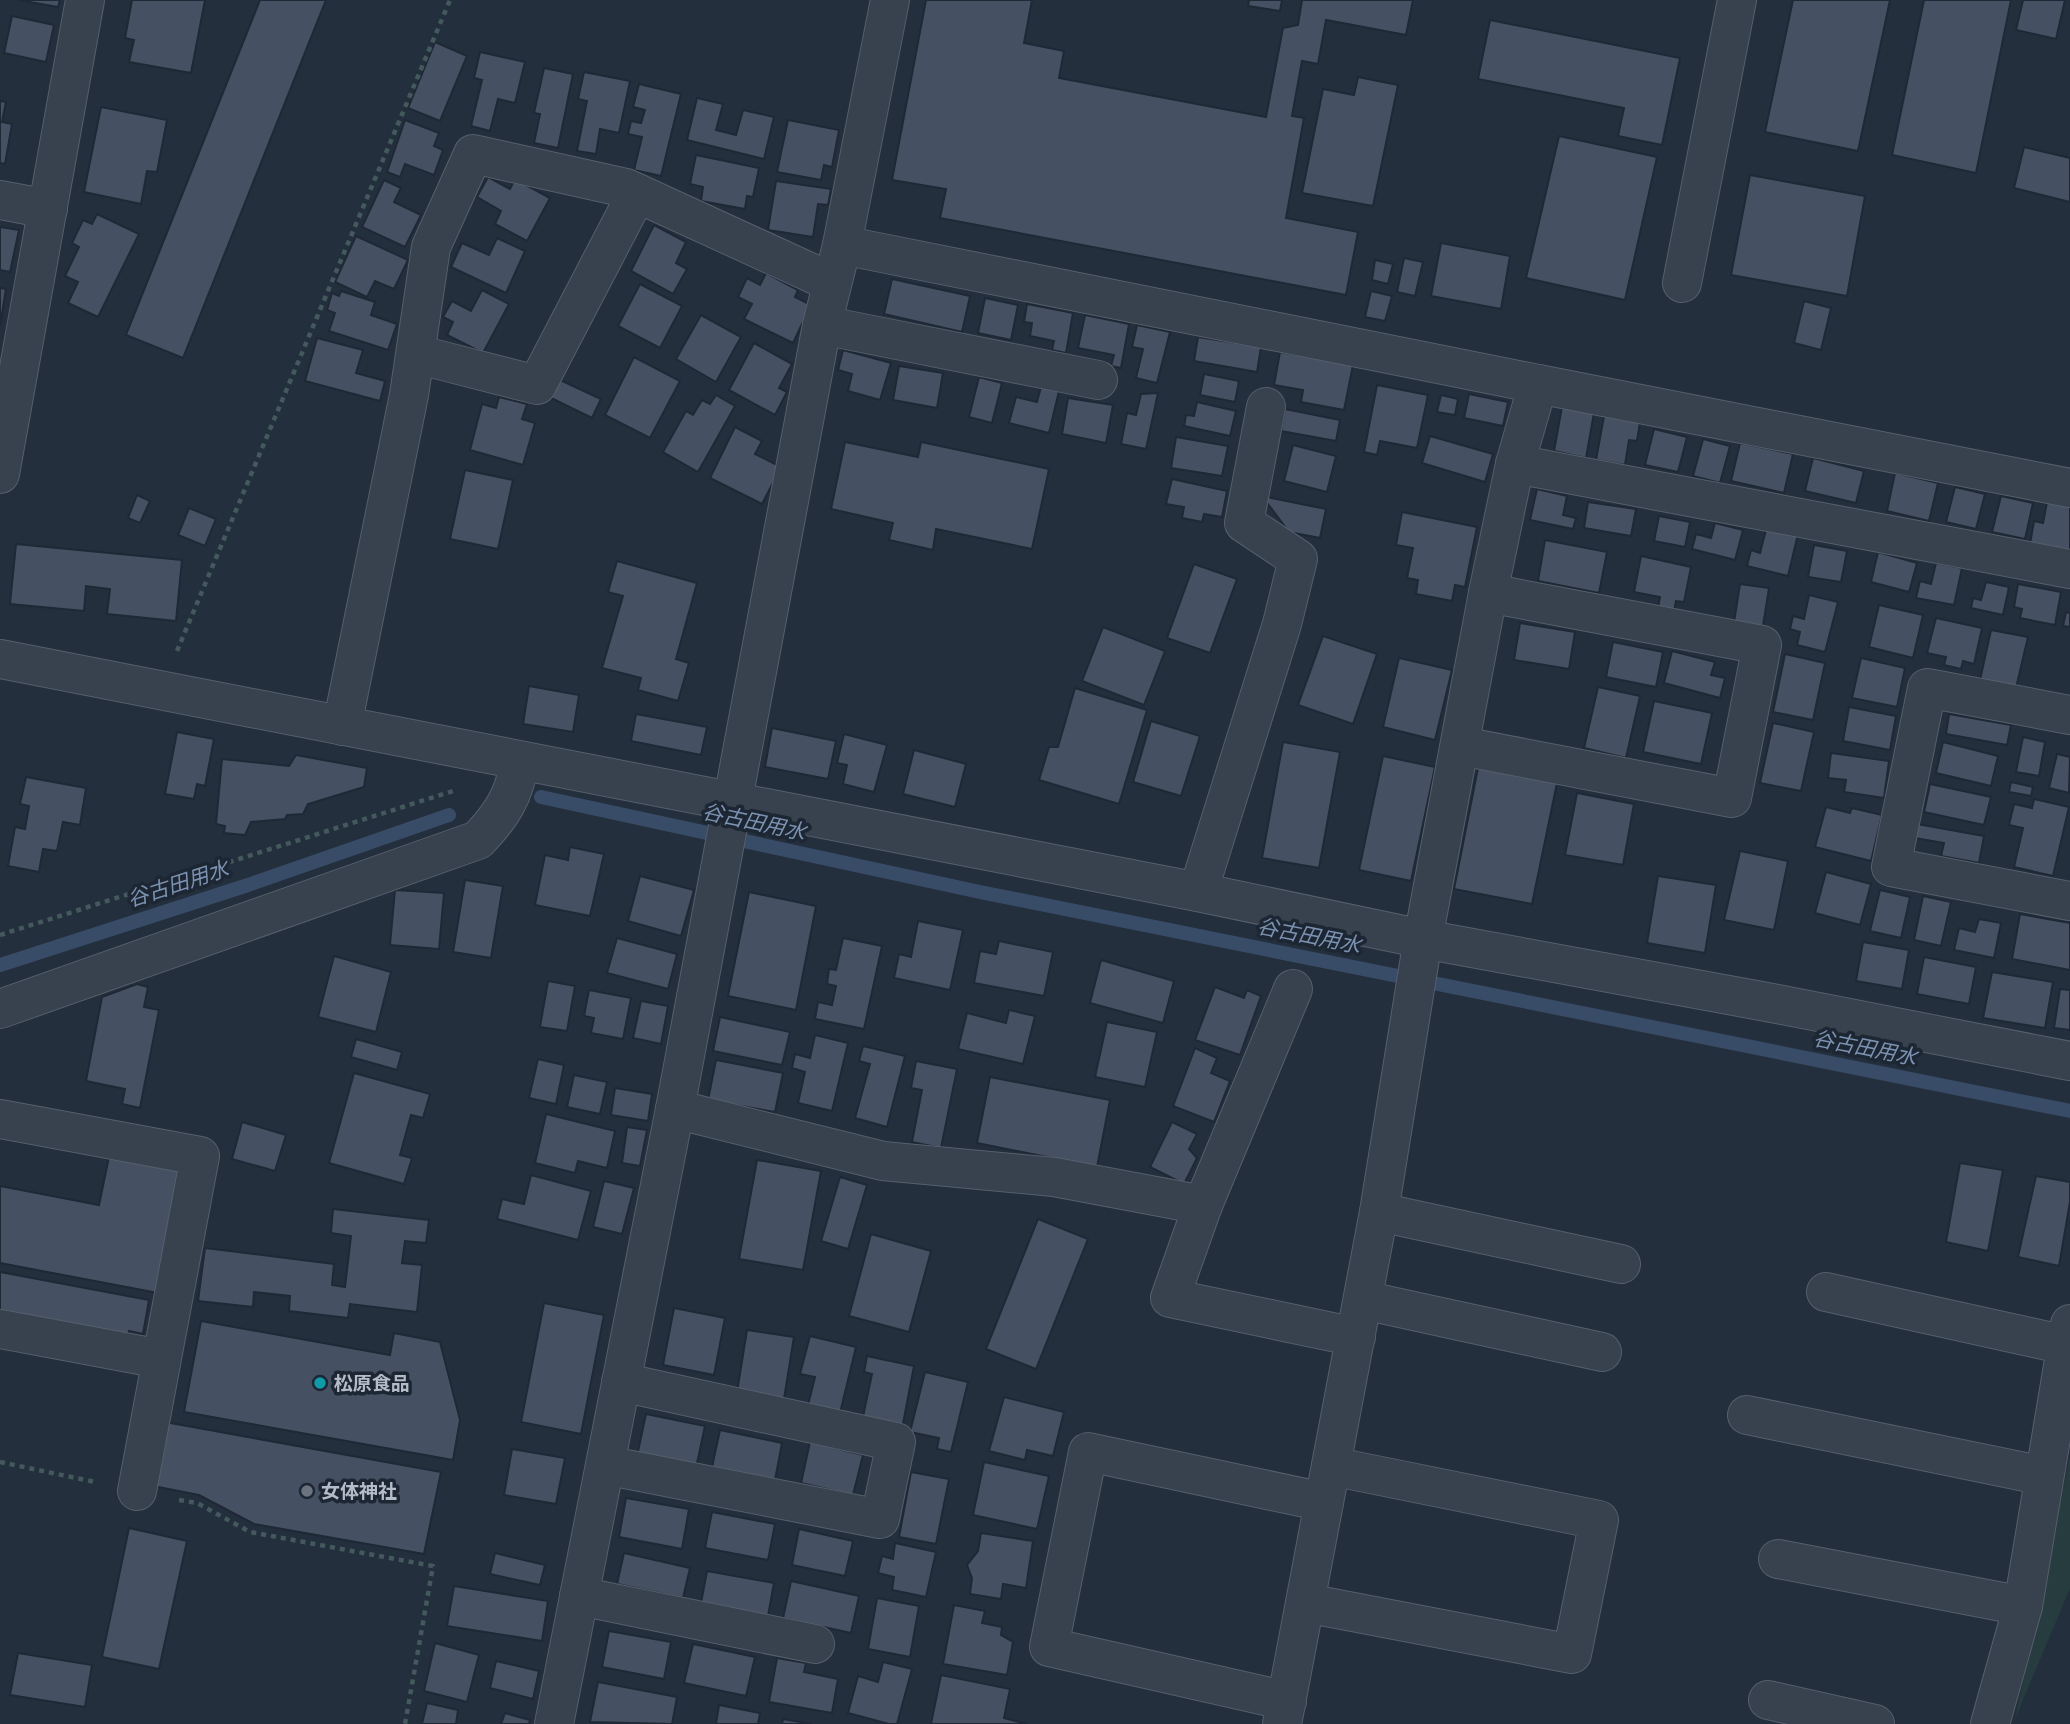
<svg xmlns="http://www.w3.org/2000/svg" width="2070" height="1724" font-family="Barlow,'Noto Sans JP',sans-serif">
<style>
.green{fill:#263c3f}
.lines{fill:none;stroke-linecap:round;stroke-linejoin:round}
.stream{stroke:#394c67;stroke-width:14}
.building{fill:#455162;stroke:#1f2835;stroke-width:2}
.minor-casing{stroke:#565f6c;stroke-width:40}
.path{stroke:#44595c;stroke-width:4.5;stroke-dasharray:5 5;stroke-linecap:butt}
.minor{stroke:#38414e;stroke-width:38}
.culture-dot{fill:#0f9aa8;stroke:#1d2633;stroke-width:2.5}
.worship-dot{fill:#6b7280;stroke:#1d2633;stroke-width:2.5}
.labels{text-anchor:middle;stroke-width:7;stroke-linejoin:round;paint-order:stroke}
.poi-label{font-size:19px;font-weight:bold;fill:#b4bcc9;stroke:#1d2633;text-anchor:start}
.water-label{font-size:21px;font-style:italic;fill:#7c92b1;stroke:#1d2633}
</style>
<rect width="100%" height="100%" fill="#242f3e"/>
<polygon class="green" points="2070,1456 2070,1588 2015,1719"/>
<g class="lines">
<g class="stream">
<polyline points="541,797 980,892 2070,1111"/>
<polyline points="0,965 248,885 449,815"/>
</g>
</g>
<g class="building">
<polygon points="18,0 60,0 58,7"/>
<polygon points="132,0 205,0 191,73 129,62 134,40 125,38"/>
<polygon points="260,0 326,0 183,358 126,335"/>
<polygon points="926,0 1032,0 1024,43 1064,51 1059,78 1266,117 1283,28 1298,25 1302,0 1413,0 1406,35 1326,20 1318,64 1302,61 1292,116 1304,118 1286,218 1358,232 1346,295 940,218 946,189 892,180"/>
<polygon points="1249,0 1282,0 1280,11 1248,6"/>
<polygon points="1793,0 1890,0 1858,151 1765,132"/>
<polygon points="1924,0 2011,0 1976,173 1892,155"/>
<polygon points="2023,0 2065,0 2056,39 2016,30"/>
<polygon points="12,16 54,25 46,62 4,53"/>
<polygon points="1490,20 1680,58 1662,145 1618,136 1624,108 1478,79"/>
<polygon points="435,42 467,56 440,121 408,108"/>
<polygon points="480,52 525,62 515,103 498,99 490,131 471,126 482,80 474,78"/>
<polygon points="544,68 573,74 558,148 534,143 540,114 534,113"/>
<polygon points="584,72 630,81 619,133 600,129 596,154 577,151 587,101 578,99"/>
<polygon points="1358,77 1398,85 1373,206 1302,193 1323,89 1354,95"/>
<polygon points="639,84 681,94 661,176 634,170 642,137 628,134 631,121 641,123 645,110 633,107"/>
<polygon points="697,98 723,104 716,130 736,135 743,110 774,117 764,159 687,140"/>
<polygon points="0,101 6,102 2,122 12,124 5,164 0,163"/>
<polygon points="101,107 167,120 157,172 147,171 141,204 84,192"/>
<polygon points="405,120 439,133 434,146 443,150 434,175 405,164 400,177 387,172"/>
<polygon points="788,120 839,130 832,167 824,165 821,180 777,172"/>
<polygon points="1559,136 1657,157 1625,300 1526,278"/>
<polygon points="2024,147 2070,158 2070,202 2014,188"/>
<polygon points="696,155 759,168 753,197 747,196 745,209 701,201 703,187 690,184"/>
<polygon points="1750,175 1865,196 1847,296 1731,275"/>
<polygon points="488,177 510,189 515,179 550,198 527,241 495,224 501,211 477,197"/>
<polygon points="384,180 401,188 394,202 421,215 405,247 362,227"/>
<polygon points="776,181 831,189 828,205 818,204 813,237 768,230"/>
<polygon points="97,214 139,234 98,317 68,303 78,282 65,276 79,247 72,243 83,220 92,224"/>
<polygon points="654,225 686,242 676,263 687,269 673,294 631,271"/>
<polygon points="0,227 19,230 10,272 0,270"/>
<polygon points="356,236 408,260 394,289 375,281 367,297 335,282"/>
<polygon points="497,238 525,251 506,293 451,267 462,243 489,255"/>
<polygon points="1441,243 1510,256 1501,309 1431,296"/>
<polygon points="1404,258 1423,262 1415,296 1397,292"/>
<polygon points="1375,260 1393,264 1388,284 1372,280"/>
<polygon points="766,273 798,290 795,297 811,305 793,343 744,319 752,304 738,297 747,278 760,285"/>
<polygon points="892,279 970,296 962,332 884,314"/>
<polygon points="640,284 682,306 660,348 618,326"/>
<polygon points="0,288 6,289 0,326"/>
<polygon points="482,290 509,304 483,353 447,335 453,322 443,317 452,301 471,311"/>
<polygon points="341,291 375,302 371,315 397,324 388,350 329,331 335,313 327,310 332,293 339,296"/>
<polygon points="1371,291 1392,296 1385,321 1365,317"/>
<polygon points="985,298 1018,305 1011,340 978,333"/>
<polygon points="1804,301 1831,308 1821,350 1794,343"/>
<polygon points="1027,304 1073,313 1066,353 1052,350 1054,341 1030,336 1032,323 1024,322"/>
<polygon points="701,315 741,337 716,382 676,359"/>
<polygon points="1085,315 1129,324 1121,368 1111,366 1114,355 1078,348"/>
<polygon points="1137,325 1170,332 1157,383 1136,378 1143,349 1132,347"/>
<polygon points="1198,337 1261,347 1257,372 1194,361"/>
<polygon points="317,338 363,350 356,373 385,381 380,401 305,381"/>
<polygon points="754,343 792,364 779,388 787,392 775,415 729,390"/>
<polygon points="843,350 891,363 880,400 848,391 852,374 838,370"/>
<polygon points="1280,352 1353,365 1344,410 1301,402 1303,390 1274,385"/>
<polygon points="634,357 680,381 650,438 605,415"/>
<polygon points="899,366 943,373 937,408 893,400"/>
<polygon points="1204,374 1239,381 1235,402 1200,395"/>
<polygon points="979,377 1002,383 992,423 969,417"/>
<polygon points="558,379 601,399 592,418 549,397"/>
<polygon points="1377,385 1428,395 1417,448 1380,441 1377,455 1364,452"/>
<polygon points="1041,387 1059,391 1049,433 1009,423 1016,397 1037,402"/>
<polygon points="1158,393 1146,449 1121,444 1127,413 1136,415 1141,394"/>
<polygon points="1469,394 1508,402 1503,426 1464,418"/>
<polygon points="716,395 735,406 698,472 663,452 686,411 693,415 702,400 710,404"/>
<polygon points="1441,395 1458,399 1455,415 1437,412"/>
<polygon points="499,397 527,404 522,419 535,423 523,465 470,450 482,404 496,408"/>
<polygon points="1068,398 1113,405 1106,443 1062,434"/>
<polygon points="1197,402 1236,411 1230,436 1184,426 1186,415 1194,416"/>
<polygon points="1562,407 1594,413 1586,458 1554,451"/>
<polygon points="1285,409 1340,420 1336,441 1281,431"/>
<polygon points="1604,416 1640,422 1637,441 1629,440 1625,465 1596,460"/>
<polygon points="735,427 762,441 755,454 781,467 762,504 710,478"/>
<polygon points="1654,429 1687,437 1678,472 1645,465"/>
<polygon points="1430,436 1493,454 1485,482 1422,463"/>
<polygon points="1176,437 1228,446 1222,476 1171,468"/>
<polygon points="1703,439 1730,446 1720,483 1693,476"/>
<polygon points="845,442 918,457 921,442 1049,469 1032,549 936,529 933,550 889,540 893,523 831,509"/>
<polygon points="1740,443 1793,454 1784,493 1731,481"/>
<polygon points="1293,445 1336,456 1327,492 1284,481"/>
<polygon points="1813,458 1864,471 1856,503 1805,491"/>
<polygon points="465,470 513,480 498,549 450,539"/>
<polygon points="1895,473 1938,483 1929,521 1887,511"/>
<polygon points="1172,479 1227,491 1222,517 1204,514 1202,522 1182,518 1184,507 1166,504"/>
<polygon points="1955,487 1985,494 1976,529 1946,522"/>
<polygon points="1537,489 1567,496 1563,515 1576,518 1573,529 1530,520"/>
<polygon points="137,495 150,501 140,523 128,518"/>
<polygon points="1262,496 1326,509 1320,538 1289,532"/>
<polygon points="2001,496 2033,503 2025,539 1992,532"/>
<polygon points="1588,502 1636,509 1631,536 1584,528"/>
<polygon points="2047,502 2070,506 2070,552 2030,544 2034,521 2043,523"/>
<polygon points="189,508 216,519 205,546 178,535"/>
<polygon points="1402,512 1477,527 1465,587 1455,585 1452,601 1416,594 1418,580 1407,578 1413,548 1396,545"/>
<polygon points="1659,516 1690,522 1685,547 1654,541"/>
<polygon points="1715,523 1743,530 1735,560 1692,549 1696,534 1711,538"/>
<polygon points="1767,526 1798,534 1788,576 1747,566 1751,550 1760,553"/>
<polygon points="1545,540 1607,552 1599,593 1538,581"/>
<polygon points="16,544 182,560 176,621 107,614 110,589 86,586 84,611 10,604"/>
<polygon points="1814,545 1847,551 1841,582 1808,577"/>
<polygon points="1878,552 1917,563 1909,592 1871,582"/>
<polygon points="1641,556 1691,567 1684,602 1676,601 1674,611 1658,608 1660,597 1634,592"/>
<polygon points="617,561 697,583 676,659 689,663 678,701 638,690 641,678 602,668 623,596 608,592"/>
<polygon points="1936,563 1962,568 1954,605 1916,598 1920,581 1931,584"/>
<polygon points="1194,564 1237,579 1210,653 1167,638"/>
<polygon points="1986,582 2009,587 2003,615 1971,608 1973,598 1981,600"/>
<polygon points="1740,584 1769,588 1763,626 1734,622"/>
<polygon points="2018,584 2061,592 2055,625 2020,618 2022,609 2014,607"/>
<polygon points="1809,595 1838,602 1825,652 1797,645 1800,632 1790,629 1793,616 1804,619"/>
<polygon points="1879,605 1923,615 1913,658 1869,647"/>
<polygon points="2066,612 2070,613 2070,627 2063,626"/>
<polygon points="1936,618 1982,628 1974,664 1963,661 1961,669 1944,665 1946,657 1927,653"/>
<polygon points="1520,623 1575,632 1569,669 1514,660"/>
<polygon points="1103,627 1165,651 1144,705 1082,681"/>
<polygon points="1991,630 2028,637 2016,688 1980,680"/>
<polygon points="1323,636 1377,654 1353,724 1298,705"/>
<polygon points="1613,642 1663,652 1656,687 1606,677"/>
<polygon points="1672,651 1715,662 1711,675 1725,678 1720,698 1664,683"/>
<polygon points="1785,654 1825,663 1813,720 1773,712"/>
<polygon points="1399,658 1452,670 1435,740 1383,727"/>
<polygon points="1861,658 1905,668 1897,707 1852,698"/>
<polygon points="529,686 579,695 573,732 523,724"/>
<polygon points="1598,687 1640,696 1626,758 1584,748"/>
<polygon points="1075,688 1147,710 1119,804 1039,780 1049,747 1058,747"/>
<polygon points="1654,701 1712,713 1701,764 1643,752"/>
<polygon points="1849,707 1896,716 1890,750 1843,741"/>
<polygon points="636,714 707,727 701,755 631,741"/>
<polygon points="1949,714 2011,725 2007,745 1946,734"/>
<polygon points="1151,721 1200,736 1181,796 1133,782"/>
<polygon points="1773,723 1814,732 1801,791 1760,783"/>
<polygon points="772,728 836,741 828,779 765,767"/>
<polygon points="177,732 214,739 205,786 197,784 194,799 165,794"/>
<polygon points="844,734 887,745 874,792 843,784 847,765 837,763"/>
<polygon points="2023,737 2045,742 2039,776 2016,772"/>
<polygon points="1283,742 1340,752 1319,868 1262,858"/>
<polygon points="1943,742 1998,756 1991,786 1936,773"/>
<polygon points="914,750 966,764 955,807 903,794"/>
<polygon points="1831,753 1889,761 1884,798 1844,792 1846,780 1828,778"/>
<polygon points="2057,754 2070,757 2069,793 2049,788"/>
<polygon points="296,755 367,768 364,787 308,804 303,814 287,815 285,819 251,822 245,835 224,833 225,826 216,824 222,759 289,766"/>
<polygon points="1383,756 1435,767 1411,881 1359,870"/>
<polygon points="1478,768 1557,783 1532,904 1454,889"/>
<polygon points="26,777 86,788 80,825 63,822 57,851 43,849 39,872 8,866 15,827 25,829 29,806 20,804"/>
<polygon points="2011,782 2033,787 2031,796 2009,792"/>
<polygon points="1930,784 1991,797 1984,825 1924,812"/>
<polygon points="1577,793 1634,804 1623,865 1565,855"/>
<polygon points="2034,799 2069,807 2053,876 2014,867 2023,828 2009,825 2014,804 2032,808"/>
<polygon points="1826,807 1850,813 1852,808 1882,815 1871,861 1815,847"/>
<polygon points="1917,824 1984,836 1979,863 1941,856 1944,843 1915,838"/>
<polygon points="570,847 604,854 590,916 535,905 545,855 568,860"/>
<polygon points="1740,851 1788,861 1774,930 1724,920"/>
<polygon points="1826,872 1871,884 1860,925 1815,913"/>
<polygon points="640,876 694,890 681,936 628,921"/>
<polygon points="1658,876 1716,885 1705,953 1647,943"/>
<polygon points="465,880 503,886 491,958 453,952"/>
<polygon points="395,890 444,893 439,949 390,945"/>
<polygon points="1880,890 1910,897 1901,938 1870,931"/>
<polygon points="749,892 816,906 796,1010 728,996"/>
<polygon points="1923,896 1951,902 1941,946 1914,940"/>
<polygon points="2020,914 2070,923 2070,970 2012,959"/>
<polygon points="1979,919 2001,923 1994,958 1954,950 1959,928 1975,932"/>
<polygon points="918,921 963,930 950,990 894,978 899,954 911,957"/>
<polygon points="617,938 677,954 668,989 607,973"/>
<polygon points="843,938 882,946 864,1029 815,1019 818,1002 832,1005 836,986 827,984 829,969 836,970"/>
<polygon points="999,941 1053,952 1044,996 974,983 980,951 996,954"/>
<polygon points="1863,942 1909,950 1902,989 1856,981"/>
<polygon points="334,956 391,972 376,1032 318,1017"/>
<polygon points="1924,957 1976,967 1969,1004 1917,994"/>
<polygon points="1101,960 1174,981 1163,1023 1090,1003"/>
<polygon points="1992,972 2053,982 2045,1028 1983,1018"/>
<polygon points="548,981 575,986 567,1031 540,1027"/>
<polygon points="137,984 148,987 144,1007 159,1010 140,1108 122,1104 125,1089 86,1081 102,997"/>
<polygon points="1215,987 1244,998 1247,990 1261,996 1240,1055 1195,1040"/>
<polygon points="2060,989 2070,990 2070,1030 2054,1028"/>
<polygon points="589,990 631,998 623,1039 591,1033 594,1018 584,1016"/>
<polygon points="641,1001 668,1006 661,1044 633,1038"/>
<polygon points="1009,1010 1035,1016 1023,1064 958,1049 967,1013 1006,1023"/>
<polygon points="720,1017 790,1032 782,1065 713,1051"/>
<polygon points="1107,1022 1157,1032 1145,1087 1095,1077"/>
<polygon points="815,1035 848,1043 832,1111 798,1103 805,1072 792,1068 795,1054 810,1058"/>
<polygon points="356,1039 402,1052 397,1070 351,1057"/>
<polygon points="863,1046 905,1056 887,1127 855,1118 870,1064 859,1061"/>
<polygon points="1195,1048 1217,1058 1211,1073 1230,1081 1214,1122 1173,1106"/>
<polygon points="538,1059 564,1065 556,1104 529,1098"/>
<polygon points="716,1060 783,1073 775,1112 708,1100"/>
<polygon points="916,1061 957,1069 941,1148 912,1142 922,1090 911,1088"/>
<polygon points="354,1073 430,1094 423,1118 411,1115 400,1155 412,1158 404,1184 329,1163"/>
<polygon points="574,1075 607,1082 600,1114 567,1107"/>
<polygon points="990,1077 1110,1100 1097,1167 977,1143"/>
<polygon points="615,1088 652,1094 648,1121 611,1115"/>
<polygon points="546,1114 615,1131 607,1168 578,1161 575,1173 535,1163"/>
<polygon points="242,1122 286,1135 275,1171 232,1159"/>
<polygon points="1172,1122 1197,1134 1189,1149 1197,1158 1184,1184 1150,1167"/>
<polygon points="627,1127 647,1130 640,1166 622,1163"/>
<polygon points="109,1157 182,1171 158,1293 0,1263 0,1186 99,1205"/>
<polygon points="757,1160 821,1171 803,1270 739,1259"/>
<polygon points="1960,1163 2003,1170 1988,1251 1946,1242"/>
<polygon points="531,1175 591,1191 578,1240 497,1219 502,1199 524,1204"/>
<polygon points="2036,1176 2070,1182 2070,1202 2059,1266 2018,1257"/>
<polygon points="840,1177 867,1185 848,1249 821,1241"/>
<polygon points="604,1181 634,1188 622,1234 593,1227"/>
<polygon points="333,1209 429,1220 426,1243 405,1241 402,1263 422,1265 417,1312 350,1304 348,1318 289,1311 290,1296 254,1292 253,1307 198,1301 205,1248 334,1264 332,1285 345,1287 351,1236 331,1233"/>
<polygon points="1038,1219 1088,1239 1036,1369 986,1349"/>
<polygon points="871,1234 931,1251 909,1332 849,1316"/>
<polygon points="0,1272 149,1300 143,1334 129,1331 127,1339 0,1314"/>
<polygon points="544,1303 604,1315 581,1434 521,1422"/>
<polygon points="674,1308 725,1318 714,1375 663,1365"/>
<polygon points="201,1321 390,1355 394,1333 440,1342 460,1420 453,1460 184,1412"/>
<polygon points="747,1330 794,1337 784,1399 737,1392"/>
<polygon points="810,1336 856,1347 840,1413 808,1405 815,1377 800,1374"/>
<polygon points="867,1356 914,1366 902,1429 862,1421 872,1374 864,1372"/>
<polygon points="925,1372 968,1382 951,1452 937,1449 939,1438 910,1432"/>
<polygon points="1004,1397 1064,1412 1053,1456 1027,1450 1025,1460 989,1451"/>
<polygon points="646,1414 705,1426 696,1468 637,1456"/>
<polygon points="165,1422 441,1472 424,1554 254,1524 199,1495 153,1486"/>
<polygon points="720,1430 782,1443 775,1480 712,1467"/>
<polygon points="810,1442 863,1455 853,1495 801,1483"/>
<polygon points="512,1449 565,1458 556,1504 504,1495"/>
<polygon points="984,1462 1049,1476 1037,1529 973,1515"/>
<polygon points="911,1472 949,1479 936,1544 899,1537"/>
<polygon points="626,1498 689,1509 682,1549 619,1537"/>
<polygon points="712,1512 775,1524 768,1560 705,1548"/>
<polygon points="129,1528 187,1541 159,1669 102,1657"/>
<polygon points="799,1529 853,1541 845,1576 792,1565"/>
<polygon points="981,1533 1033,1541 1026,1588 1003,1584 1001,1599 970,1594 972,1578 967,1565 978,1551"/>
<polygon points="895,1543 936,1552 926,1597 892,1590 894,1577 878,1573 882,1556 893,1559"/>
<polygon points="495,1553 545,1565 540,1585 490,1574"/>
<polygon points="624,1553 690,1568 683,1598 617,1584"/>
<polygon points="707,1571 774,1583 768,1616 701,1603"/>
<polygon points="791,1581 859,1596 851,1633 783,1618"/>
<polygon points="454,1586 548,1601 542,1641 447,1626"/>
<polygon points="877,1598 919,1606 910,1657 868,1649"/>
<polygon points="954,1605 985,1611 982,1623 1002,1627 1001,1635 1013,1642 1007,1675 943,1664"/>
<polygon points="609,1631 671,1642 664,1679 602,1667"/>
<polygon points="435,1643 479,1655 467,1702 424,1691"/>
<polygon points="693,1644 755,1657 746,1696 684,1683"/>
<polygon points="18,1653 92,1665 85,1707 10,1695"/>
<polygon points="777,1658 806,1663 804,1672 838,1679 832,1713 769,1702"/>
<polygon points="496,1661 539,1671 533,1699 490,1688"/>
<polygon points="883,1662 912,1669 897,1724 889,1724 848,1713 858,1676 878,1682"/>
<polygon points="941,1675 1010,1689 1004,1718 1027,1724 931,1724"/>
<polygon points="598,1682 677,1697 672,1724 590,1722"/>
<polygon points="427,1703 458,1710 456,1724 422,1724"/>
<polygon points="719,1705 760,1713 758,1724 716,1724"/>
<polygon points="505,1713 530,1720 529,1724 501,1724"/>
<polygon points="783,1719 812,1724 782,1724"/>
</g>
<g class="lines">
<g class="minor-casing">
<g id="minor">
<polyline points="0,200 48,209"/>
<polyline points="842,245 1538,384 1515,464 1488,593 1423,939 1379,1212 1282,1724"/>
<polyline points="1682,283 1737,0"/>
<polyline points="822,325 1098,380"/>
<polyline points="416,354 537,385 637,193"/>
<polyline points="1538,384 2070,488"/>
<polyline points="1515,464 2070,569"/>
<polyline points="0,474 85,0"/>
<polyline points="0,659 1198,892 1423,939 1772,1003 2070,1061"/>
<polyline points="2070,715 1927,688 1891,867 2070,901"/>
<polyline points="342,726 409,395 431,247 473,154 626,188 831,282"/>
<polyline points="1461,746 1732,798 1762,645 1488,593"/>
<polyline points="1198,892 1282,624 1298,559 1244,523 1266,407"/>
<polyline points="1293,989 1203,1205 1170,1298 1356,1337"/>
<path d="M0 1009 478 840C502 815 514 796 520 761"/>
<polyline points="675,1109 883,1161 1054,1177 1203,1205"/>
<polyline points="0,1119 200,1156 137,1491"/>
<polyline points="1379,1212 1621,1264"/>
<polyline points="1826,1292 2066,1345"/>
<polyline points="1363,1300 1602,1352"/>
<polyline points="0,1329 161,1359"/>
<polyline points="1747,1415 2044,1476"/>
<polyline points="605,1465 880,1519 896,1442 621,1382"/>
<polyline points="1778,1559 2023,1606"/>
<polyline points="579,1596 815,1644"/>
<polyline points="1306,1603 1572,1654 1599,1520 1331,1466"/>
<polyline points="1768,1700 1875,1724"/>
<polyline points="1287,1701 1049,1647 1088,1452 1324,1502"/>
<polyline points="554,1724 675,1109 822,325 842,245 890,0"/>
<polyline points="1990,1724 2023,1606 2070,1324"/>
</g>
</g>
<g class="path">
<polyline points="177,651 450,0"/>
<polyline points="0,935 453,791"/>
<polyline points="0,1462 95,1482"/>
<polyline points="179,1500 197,1503 250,1532 433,1566 405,1724"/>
</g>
<use href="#minor" class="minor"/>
</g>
<circle class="culture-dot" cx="320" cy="1383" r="7"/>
<circle class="worship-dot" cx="307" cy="1491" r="7"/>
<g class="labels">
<g class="poi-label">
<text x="334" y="1390">松原食品</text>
<text x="321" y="1498">女体神社</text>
</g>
<g class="water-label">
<text transform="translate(754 822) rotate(12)" y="7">谷古田用水</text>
<text transform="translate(178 884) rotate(-18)" y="7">谷古田用水</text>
<text transform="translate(1309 936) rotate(11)" y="7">谷古田用水</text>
<text transform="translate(1865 1048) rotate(11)" y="7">谷古田用水</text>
</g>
</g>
</svg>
